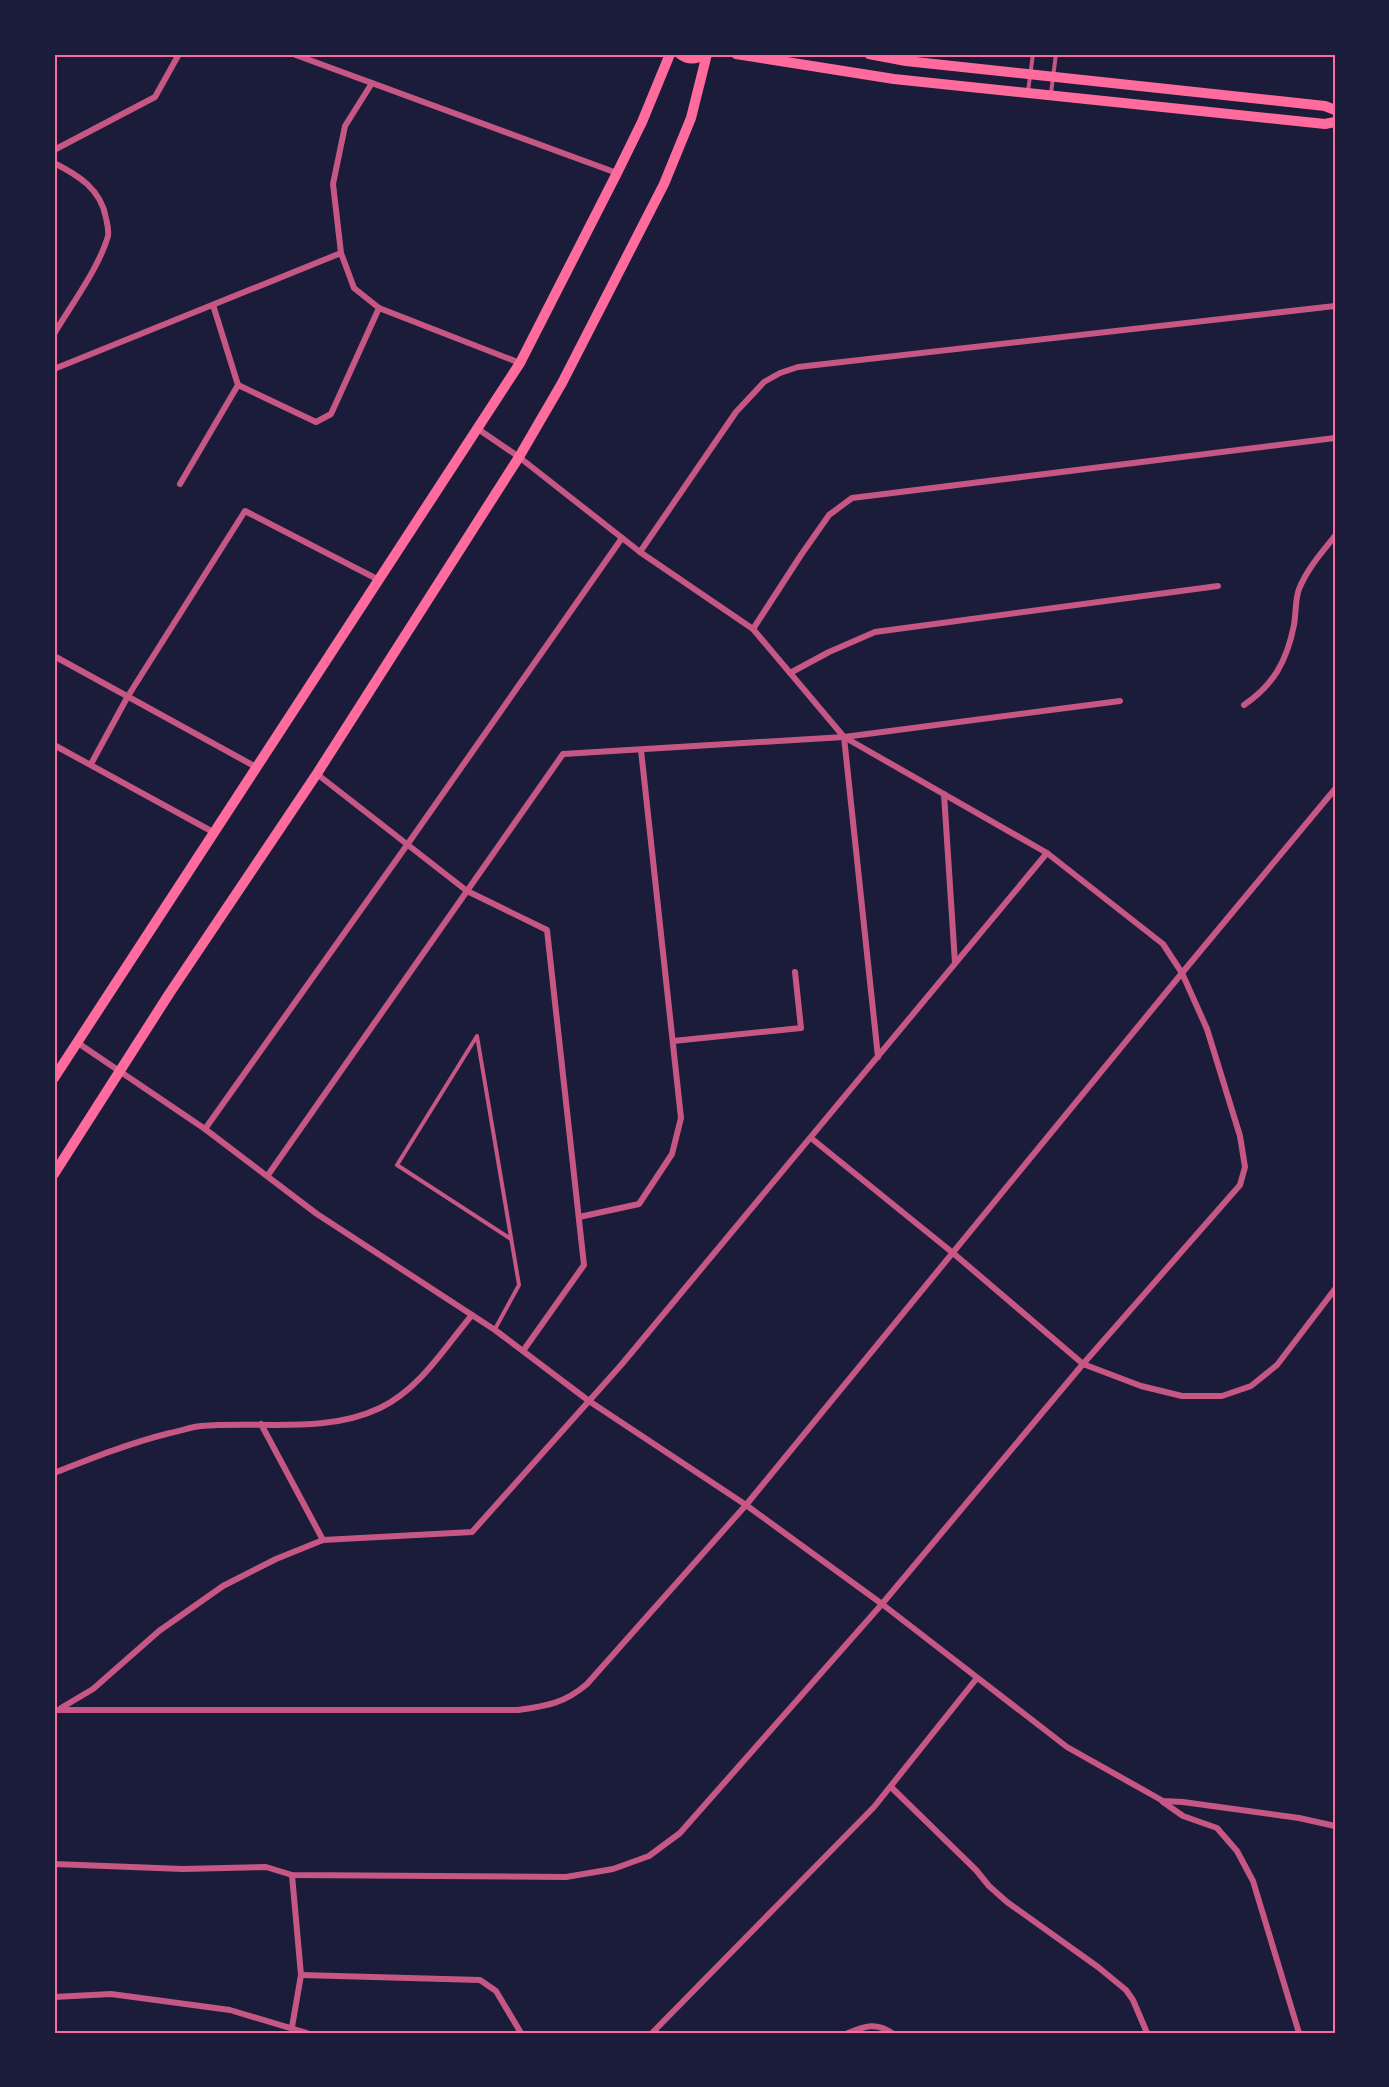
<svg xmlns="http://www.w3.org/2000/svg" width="1389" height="2087" font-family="Spectral,serif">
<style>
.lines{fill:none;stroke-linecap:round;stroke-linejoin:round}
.service{stroke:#c65784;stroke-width:4}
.minor{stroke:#c65784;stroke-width:6}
.secondary{stroke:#ff6b9d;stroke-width:10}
.neatline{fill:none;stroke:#ff6b9d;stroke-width:2}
</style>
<rect width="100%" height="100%" fill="#1b1b3a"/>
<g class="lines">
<g class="service">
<polyline points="1028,91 1033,54"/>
<polyline points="1051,93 1056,54"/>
<polyline points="495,1329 519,1285 477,1036 397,1165 511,1239"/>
</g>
<g class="minor">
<polyline points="293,54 617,173"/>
<polyline points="372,83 345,126 333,184 341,253 354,288 379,308 520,363"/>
<polyline points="54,150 155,97 179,54"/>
<path d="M54 163C78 175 101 189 106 218 107 223 109 230 108 236 99 268 71 305 54 334"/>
<polyline points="54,369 341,253"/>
<polyline points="238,385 316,422 331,414 379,308"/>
<polyline points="478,429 519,457 640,552 753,629 844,737 1047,853 1163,944 1182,973 1335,789"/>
<polyline points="180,484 238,385 213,305"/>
<polyline points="640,552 736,412 764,382 780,373 798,367 1335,306"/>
<polyline points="753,629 801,555 829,515 852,498 1335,438"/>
<polyline points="54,656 256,767"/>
<polyline points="790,673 829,652 875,632 1218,586"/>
<path d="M1244 705C1274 685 1287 660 1294 625 1296 614 1295 600 1299 589 1307 569 1322 552 1335 536"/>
<polyline points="844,737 878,1057"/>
<polyline points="54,745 213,832"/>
<polyline points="91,764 128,696 245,511 379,580"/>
<polyline points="944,794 955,963"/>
<polyline points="673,1041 801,1028 795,972"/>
<polyline points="78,1043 205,1129 317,1214 495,1330 589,1401 746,1505 882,1604 1067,1747 1163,1801 1183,1802 1299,1818 1335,1826"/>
<polyline points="205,1129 407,845 622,538"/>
<polyline points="811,1138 953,1253 1083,1364 1141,1386 1182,1396 1222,1396 1251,1386 1277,1365 1335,1289"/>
<polyline points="268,1175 467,891 317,774"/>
<polyline points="579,1217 639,1204 672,1154 681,1118 641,750"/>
<polyline points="523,1351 584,1265 547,930 467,891 563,754 844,737 1120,701"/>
<polyline points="261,1424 323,1540"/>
<path d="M54 1473C92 1458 130 1443 170 1433 180 1431 191 1427 201 1426 260 1421 326 1434 380 1408 420 1389 445 1347 472 1315"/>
<polyline points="61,1708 93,1689 159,1631 223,1586 276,1559 323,1540 472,1532 622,1364 1047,853"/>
<path d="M54 1710H518C547 1706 565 1703 587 1684L746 1505 1182 973 1207 1029 1240 1136 1245 1167 1240 1185 1083 1364 882 1604 680 1833 649 1856 613 1869 566 1877 292 1875 266 1867 183 1869 54 1864"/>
<polyline points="891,1787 976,1870 989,1886 1007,1902 1098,1967 1126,1990 1133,2000 1147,2033"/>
<polyline points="1163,1802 1183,1816 1217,1828 1237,1851 1253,1881 1299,2033"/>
<polyline points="301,1975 480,1980 496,1991 521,2033"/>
<polyline points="54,1997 111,1994 230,2010 307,2033"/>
<polyline points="292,2027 301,1975 292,1875"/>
<polyline points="652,2033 874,1807 977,1678"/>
<path d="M848 2033C865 2026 876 2022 892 2033"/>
</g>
<g class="secondary">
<path d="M680 54C689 61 697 59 707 54"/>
<polyline points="736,54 894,79 1325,124 1335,122"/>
<polyline points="869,54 906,61 1325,106 1335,110"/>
<polyline points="54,1078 520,363 617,173 642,122 670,54"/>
<polyline points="54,1174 169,994 318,772 519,457 562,383 664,184 691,118 707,54"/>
</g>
</g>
<rect width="1389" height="2087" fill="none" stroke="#1b1b3a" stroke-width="111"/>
<rect x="56" y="56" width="1278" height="1976" class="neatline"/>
</svg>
